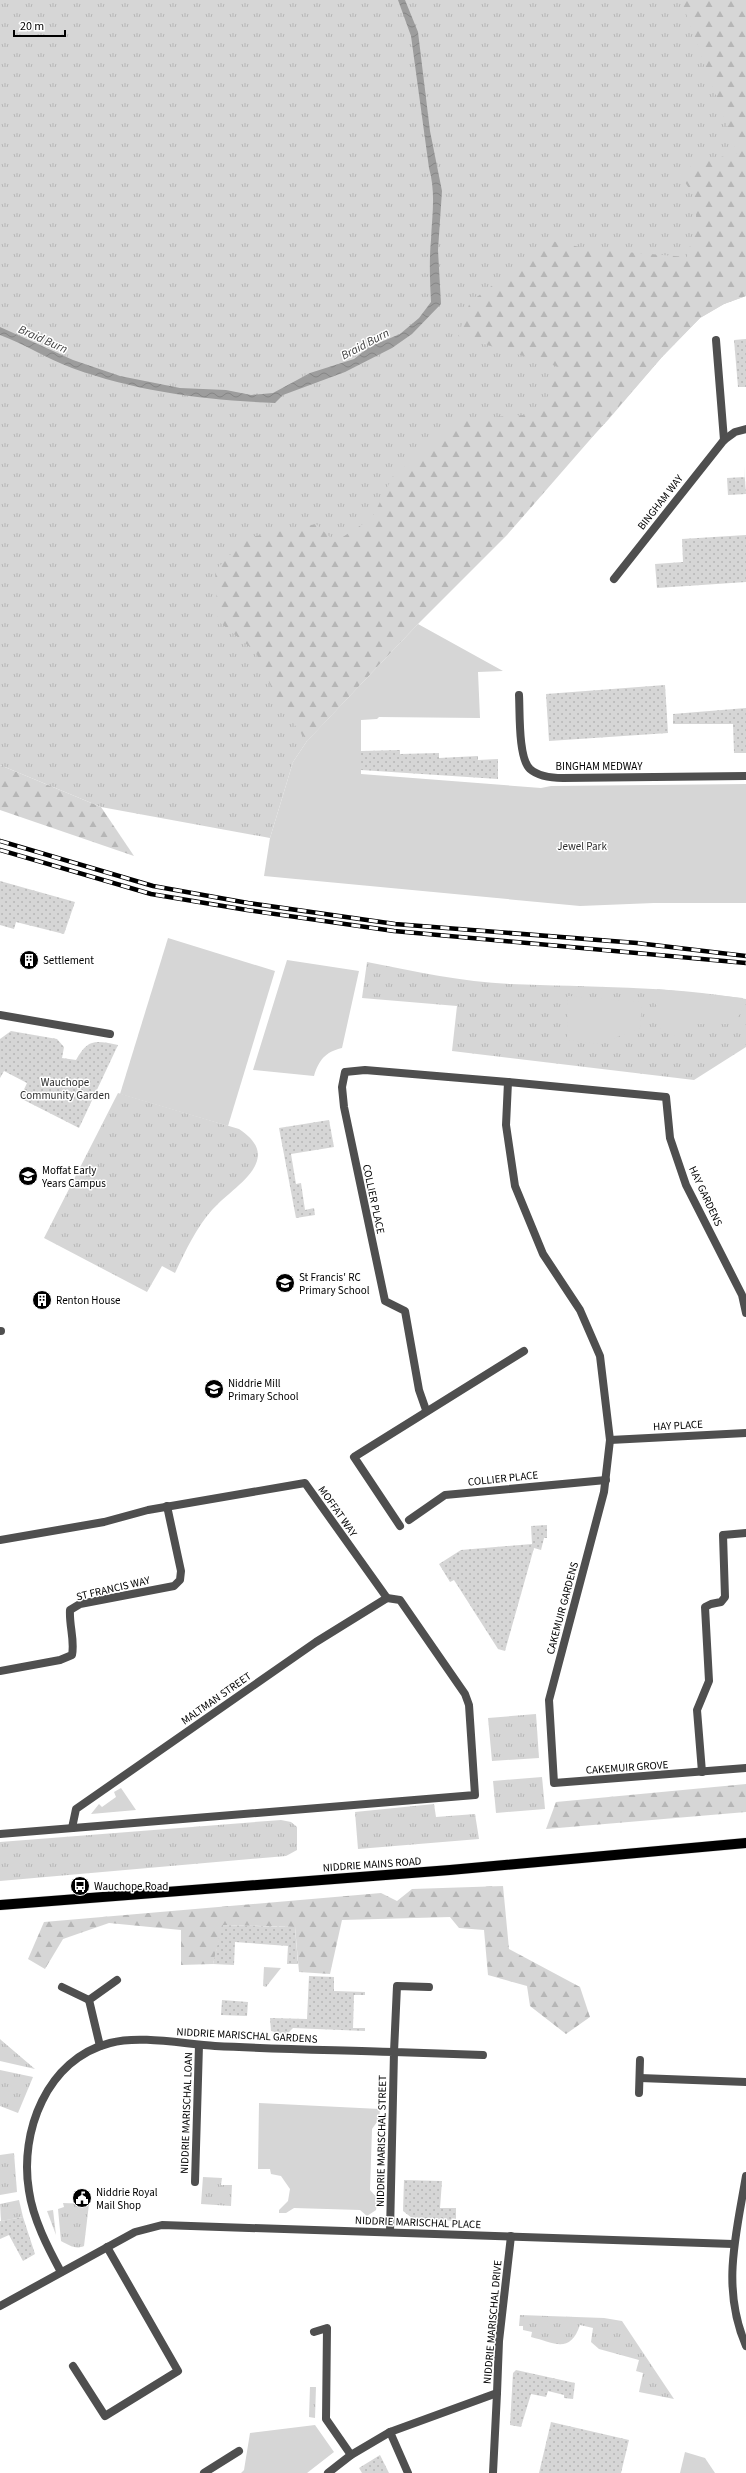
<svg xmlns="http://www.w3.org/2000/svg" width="746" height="2473" font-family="'Source Sans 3',sans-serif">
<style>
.grass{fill:url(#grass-tufts)}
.forest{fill:url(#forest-firs)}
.park{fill:#d6d6d6}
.garden{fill:url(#garden-dots)}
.water{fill:url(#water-waves)}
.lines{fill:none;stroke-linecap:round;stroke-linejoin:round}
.primary-casing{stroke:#dbdbdb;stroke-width:11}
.street{stroke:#4f4f4f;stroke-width:8}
.primary{stroke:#000;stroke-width:10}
.rail-casing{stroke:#000;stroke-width:4.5}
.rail{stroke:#fff;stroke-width:3;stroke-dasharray:9;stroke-linecap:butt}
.labels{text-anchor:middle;stroke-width:3;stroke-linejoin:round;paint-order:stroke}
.street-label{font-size:11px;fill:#000;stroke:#fff}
.park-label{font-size:11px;fill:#2d2d2d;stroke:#fff}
.poi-label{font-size:11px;fill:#000;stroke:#fff;text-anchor:start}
.water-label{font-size:12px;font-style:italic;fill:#3e3e3e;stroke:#fff}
</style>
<defs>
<pattern id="grass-tufts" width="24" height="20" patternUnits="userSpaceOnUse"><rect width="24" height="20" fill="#d6d6d6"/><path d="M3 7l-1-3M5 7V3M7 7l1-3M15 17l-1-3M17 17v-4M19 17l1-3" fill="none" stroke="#b6b6b6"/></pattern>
<pattern id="forest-firs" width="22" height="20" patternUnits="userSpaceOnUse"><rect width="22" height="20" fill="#d6d6d6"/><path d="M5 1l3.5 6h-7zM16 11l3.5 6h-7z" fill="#b6b6b6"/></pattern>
<pattern id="garden-dots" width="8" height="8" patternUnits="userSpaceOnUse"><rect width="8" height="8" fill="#d6d6d6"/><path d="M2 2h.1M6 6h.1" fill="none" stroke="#b6b6b6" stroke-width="1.8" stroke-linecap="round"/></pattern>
<pattern id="water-waves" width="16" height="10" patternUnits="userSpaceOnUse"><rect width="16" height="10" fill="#9d9d9d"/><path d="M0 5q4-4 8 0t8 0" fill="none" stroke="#858585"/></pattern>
</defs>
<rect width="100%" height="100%" fill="#fff"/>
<g class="grass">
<polygon points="0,0 744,0 746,13 746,296 724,304 700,318 662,357 608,420 307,741 293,762 270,838 101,807 0,765"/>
<path d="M367 962C414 971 462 982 510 984 589 987 668 986 746 999V1047L694 1080 452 1051 457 1006 362 998Z"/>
<path d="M118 1093 239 1129C286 1160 233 1186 212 1210 196 1228 186 1250 175 1273L162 1266 147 1292 44 1238Z"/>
<polygon points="536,1714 539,1758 492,1761 488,1718"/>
<polygon points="542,1777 545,1809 496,1813 493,1781"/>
<polygon points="434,1804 436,1817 475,1814 479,1839 358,1849 355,1812"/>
<polygon points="281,1820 291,1822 297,1827 297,1850 286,1856 0,1881 0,1842"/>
<polygon points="264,1967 281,1968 266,1987 263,1986"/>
<polygon points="0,2039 1,2040 35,2069 0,2061"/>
<polygon points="0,2070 33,2077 18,2113 0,2106"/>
<polygon points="14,2153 17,2192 0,2195 0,2155"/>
<polygon points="203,2177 222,2178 221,2185 232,2185 231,2206 201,2204"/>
<polygon points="19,2200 23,2217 1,2221 0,2204"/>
<path d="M63 2203 89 2204 84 2246C75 2250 69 2245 61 2241L58 2209 64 2207Z"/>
<polygon points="53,2210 56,2235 47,2211"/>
<path d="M520 2315 604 2318 622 2321 674 2399 639 2392 643 2373 636 2371 639 2360 599 2349 591 2342 593 2328 580 2325C570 2354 555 2343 531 2337L532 2332 523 2330V2326H519Z"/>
<polygon points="310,2387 316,2387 315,2418 309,2417"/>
</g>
<g class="forest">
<polygon points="681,0 746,0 746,296 724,304 700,318 662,357 507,535 418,624 307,741 278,703 256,652 218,621 215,571 246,538 316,524 335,542 372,518 393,476 463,419 541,414 559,367 458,336 470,302 552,241 589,249 687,257 696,224 696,199 681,176 693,164 737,153"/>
<polygon points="0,765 101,807 134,856 0,810"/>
<polygon points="746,1784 746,1812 546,1829 556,1802"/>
<polygon points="503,1886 509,1949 580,1987 590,2017 566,2034 530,2006 527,1986 488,1975 484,1930 459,1928 450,1917 342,1920 330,1974 299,1972 295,1927 223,1925 213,1964 181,1965 181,1930 109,1923 63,1939 45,1969 28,1959 44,1922 381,1893 397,1901 412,1889"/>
</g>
<g class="park">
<polygon points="418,624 503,671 478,672 480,718 379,717 377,719 361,720 361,774 541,788 551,786 746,784 746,903 654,903 580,906 264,876 270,838 293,762 307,741"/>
<polygon points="168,938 275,971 228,1126 120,1094"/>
<path d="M287 960 359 971 342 1048C325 1052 319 1060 314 1076L253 1070Z"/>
<path d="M657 989 743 998 741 1013 732 1024H691L680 1036C650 1035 656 1010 657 989Z"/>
<polygon points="568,996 642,1002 640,1028 599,1044 567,1040"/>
<polygon points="121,1788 136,1810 91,1814 99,1804 102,1807 116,1797 114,1792"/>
<polygon points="259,2103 380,2109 379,2119 372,2129 370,2190 378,2199 376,2210 367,2216 360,2210 294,2208 286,2213 279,2213 279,2210 288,2201 290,2189 281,2176 271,2174 270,2169 258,2169"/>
<polygon points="315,2425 334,2452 307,2473 241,2473 244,2470 250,2433"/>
<polygon points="685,2452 705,2458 715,2473 680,2473"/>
</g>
<g class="garden">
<polygon points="746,339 746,387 738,387 734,340"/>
<polygon points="744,466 746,494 728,495 727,478 745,477"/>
<polygon points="746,535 746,582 657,588 655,564 683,562 682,539"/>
<polygon points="665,685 668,733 549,741 546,694"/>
<polygon points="746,708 746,753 734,753 733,724 673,724 673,714"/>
<polygon points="400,750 400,754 439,753 439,758 478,756 478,760 498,759 498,779 361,770 361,751"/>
<polygon points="0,881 75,902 64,934 16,922 14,929 0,925"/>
<path d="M11 1031 57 1039 64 1047 62 1058 76 1060C88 1039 94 1040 118 1045L79 1128 20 1098 27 1083 4 1071 0 1078V1039Z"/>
<polygon points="329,1120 334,1147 291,1154 296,1184 301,1183 305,1210 314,1208 315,1215 296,1218 279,1128"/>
<polygon points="547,1525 547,1538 544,1538 541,1550 534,1548 505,1651 498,1649 454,1580 450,1582 439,1564 461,1550 532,1544 531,1526"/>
<polygon points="222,1925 295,1927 298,1964 287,1964 288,1946 235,1942 234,1965 213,1964"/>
<polygon points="309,1976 334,1977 334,1991 365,1992 365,1995 354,1995 353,2028 365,2028 365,2031 293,2028 286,2035 271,2031 270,2018 307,2019"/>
<polygon points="222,2000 248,2002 247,2016 221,2015"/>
<polygon points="404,2180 442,2181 440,2208 456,2208 456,2221 412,2218 403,2211"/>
<polygon points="23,2217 35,2254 23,2261 9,2235 0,2239 0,2221"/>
<polygon points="516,2370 575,2383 573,2399 564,2398 564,2395 548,2391 546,2397 531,2394 521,2427 510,2425 513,2373"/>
<polygon points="551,2422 629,2440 621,2473 539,2473"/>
<polygon points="380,2455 389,2473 362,2473 359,2468"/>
</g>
<path class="water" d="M398 0H405L418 32 430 131 442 191 438 250 441 304 412 334 392 348 345 372 283 395 275 403C205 400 138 392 72 368 47 359 25 344 0 335V327L73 360 120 376 180 388 226 390 251 395 273 393 310 373 354 359 369 347 400 334 419 318 431 302C430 281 429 261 431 240 432 215 436 193 429 168L411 36Z"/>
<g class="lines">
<g class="primary-casing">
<polyline id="primary" points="0,1905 450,1870 746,1843"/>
</g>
<g class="street">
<polyline points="716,340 724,440"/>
<polyline points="614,579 724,440 735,432 746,429"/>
<path d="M519 695C520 711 518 758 530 769 538 776 552 778 563 778L746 776"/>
<polyline points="0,1015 110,1034"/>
<polyline points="508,1082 666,1097 670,1138 686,1185 742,1295 746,1313"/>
<polyline points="0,1331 1,1331"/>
<polyline points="426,1410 419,1390 405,1311 385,1301 344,1107 342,1087 345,1072 365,1070 508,1082 506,1125 515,1186 543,1254 580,1310 600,1356 610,1440 604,1492 549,1700 554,1783 746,1768"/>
<polyline points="610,1440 746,1433"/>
<polyline points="409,1520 445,1495 606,1480"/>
<polyline points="400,1526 354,1457 524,1351"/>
<polyline points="0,1540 104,1522 148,1510 305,1483 387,1598 400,1600 465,1694 469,1705 475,1795 0,1834"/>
<path d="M0 1671 60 1660 72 1655C75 1640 69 1626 70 1610L80 1604 174 1586 180 1580 181 1571 167 1506"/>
<polyline points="702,1772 697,1710 709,1681 705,1607 711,1604 721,1602 725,1597 723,1535 746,1533"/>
<polyline points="72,1828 76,1809 316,1642 387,1598"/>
<polyline points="62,1987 89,2000"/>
<polyline points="429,1987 397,1986 394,2052 483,2055"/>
<polyline points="100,2046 89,2000 117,1980"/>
<polyline points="640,2078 746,2082"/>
<polyline points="639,2093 640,2060"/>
<path d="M746 2176C736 2235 721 2288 746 2346"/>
<polyline points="195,2182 199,2045"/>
<path d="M61 2272C48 2248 33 2219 29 2191 19 2132 47 2059 110 2043 140 2035 183 2044 215 2046 275 2049 334 2050 394 2052L390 2232"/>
<polyline points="0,2306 135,2232 162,2225 733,2244"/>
<polyline points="314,2332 327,2328 326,2419 351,2455"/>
<polyline points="73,2366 105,2416 178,2371 107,2247"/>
<polyline points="390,2432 408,2473"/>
<polyline points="204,2473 239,2451"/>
<polyline points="328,2473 351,2455 390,2432 497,2393 499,2341 511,2236"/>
<polyline points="493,2473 497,2393"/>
</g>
<use href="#primary" class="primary"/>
<g class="rail-casing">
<g id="rail">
<polyline points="0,841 153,886 248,903 395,924 637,943 746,956"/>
<polyline points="0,850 151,894 247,910 394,931 746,963"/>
</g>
</g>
<use href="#rail" class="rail"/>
</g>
<defs>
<g id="building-disc" transform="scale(1)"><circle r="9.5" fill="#000" stroke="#fff"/><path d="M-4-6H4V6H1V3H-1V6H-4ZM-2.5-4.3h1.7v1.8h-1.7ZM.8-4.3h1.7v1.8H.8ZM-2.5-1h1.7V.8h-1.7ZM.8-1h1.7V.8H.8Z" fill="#fff"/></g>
<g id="school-disc" transform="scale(1)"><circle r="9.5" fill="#000" stroke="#fff"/><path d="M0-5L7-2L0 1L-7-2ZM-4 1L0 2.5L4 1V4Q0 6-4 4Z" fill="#fff"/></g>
<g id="bus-disc" transform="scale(1)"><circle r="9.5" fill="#000" stroke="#fff"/><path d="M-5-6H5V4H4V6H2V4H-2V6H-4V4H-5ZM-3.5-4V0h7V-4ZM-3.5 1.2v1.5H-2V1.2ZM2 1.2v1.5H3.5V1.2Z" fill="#fff"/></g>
<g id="civic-disc" transform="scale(1)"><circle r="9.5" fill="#000" stroke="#fff"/><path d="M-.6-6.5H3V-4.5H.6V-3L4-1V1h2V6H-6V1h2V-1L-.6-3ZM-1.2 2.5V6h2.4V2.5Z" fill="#fff"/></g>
</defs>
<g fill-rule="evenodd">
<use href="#building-disc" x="29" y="960"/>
<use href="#school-disc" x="28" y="1176"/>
<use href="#school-disc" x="285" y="1283"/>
<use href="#building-disc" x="42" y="1300"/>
<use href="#school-disc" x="214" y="1389"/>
<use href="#bus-disc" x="80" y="1886"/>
<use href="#civic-disc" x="82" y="2198"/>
</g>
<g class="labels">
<g class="street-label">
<text transform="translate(660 502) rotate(-52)" y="4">BINGHAM WAY</text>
<text x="599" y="770">BINGHAM MEDWAY</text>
<text transform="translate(706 1196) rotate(65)" y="4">HAY GARDENS</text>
<text transform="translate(374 1199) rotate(78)" y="4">COLLIER PLACE</text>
<text transform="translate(678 1425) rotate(-3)" y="4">HAY PLACE</text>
<text transform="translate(503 1478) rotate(-6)" y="4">COLLIER PLACE</text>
<text transform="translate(338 1511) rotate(55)" y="4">MOFFAT WAY</text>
<text transform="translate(113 1588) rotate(-13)" y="4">ST FRANCIS WAY</text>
<text transform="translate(562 1608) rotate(-75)" y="4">CAKEMUIR GARDENS</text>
<text transform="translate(216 1698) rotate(-35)" y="4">MALTMAN STREET</text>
<text transform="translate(627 1767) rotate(-4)" y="4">CAKEMUIR GROVE</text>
<text transform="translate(372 1864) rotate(-4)" y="4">NIDDRIE MAINS ROAD</text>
<text transform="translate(247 2035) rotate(3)" y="4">NIDDRIE MARISCHAL GARDENS</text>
<text transform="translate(186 2113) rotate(-88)" y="4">NIDDRIE MARISCHAL LOAN</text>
<text transform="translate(381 2141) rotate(-89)" y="4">NIDDRIE MARISCHAL STREET</text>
<text transform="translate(418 2222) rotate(2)" y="4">NIDDRIE MARISCHAL PLACE</text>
<text transform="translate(492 2322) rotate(-85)" y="4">NIDDRIE MARISCHAL DRIVE</text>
</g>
<g class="park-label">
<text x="582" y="850">Jewel Park</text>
<text x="65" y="1086">Wauchope<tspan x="65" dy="13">Community Garden</tspan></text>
</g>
<g class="poi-label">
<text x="43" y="964">Settlement</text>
<text x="42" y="1174">Moffat Early<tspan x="42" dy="13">Years Campus</tspan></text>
<text x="299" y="1281">St Francis' RC<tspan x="299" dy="13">Primary School</tspan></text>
<text x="56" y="1304">Renton House</text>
<text x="228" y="1387">Niddrie Mill<tspan x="228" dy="13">Primary School</tspan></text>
<text x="94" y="1890">Wauchope Road</text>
<text x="96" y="2196">Niddrie Royal<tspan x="96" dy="13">Mail Shop</tspan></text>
</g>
<g class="water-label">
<text transform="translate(43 339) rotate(24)" y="4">Braid Burn</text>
<text transform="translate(365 344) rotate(-28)" y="4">Braid Burn</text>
</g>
</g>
<path d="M14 30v6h51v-6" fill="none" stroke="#000000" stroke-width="2"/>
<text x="20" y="30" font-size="12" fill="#000000" stroke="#ffffff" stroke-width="3" paint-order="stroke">20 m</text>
</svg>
